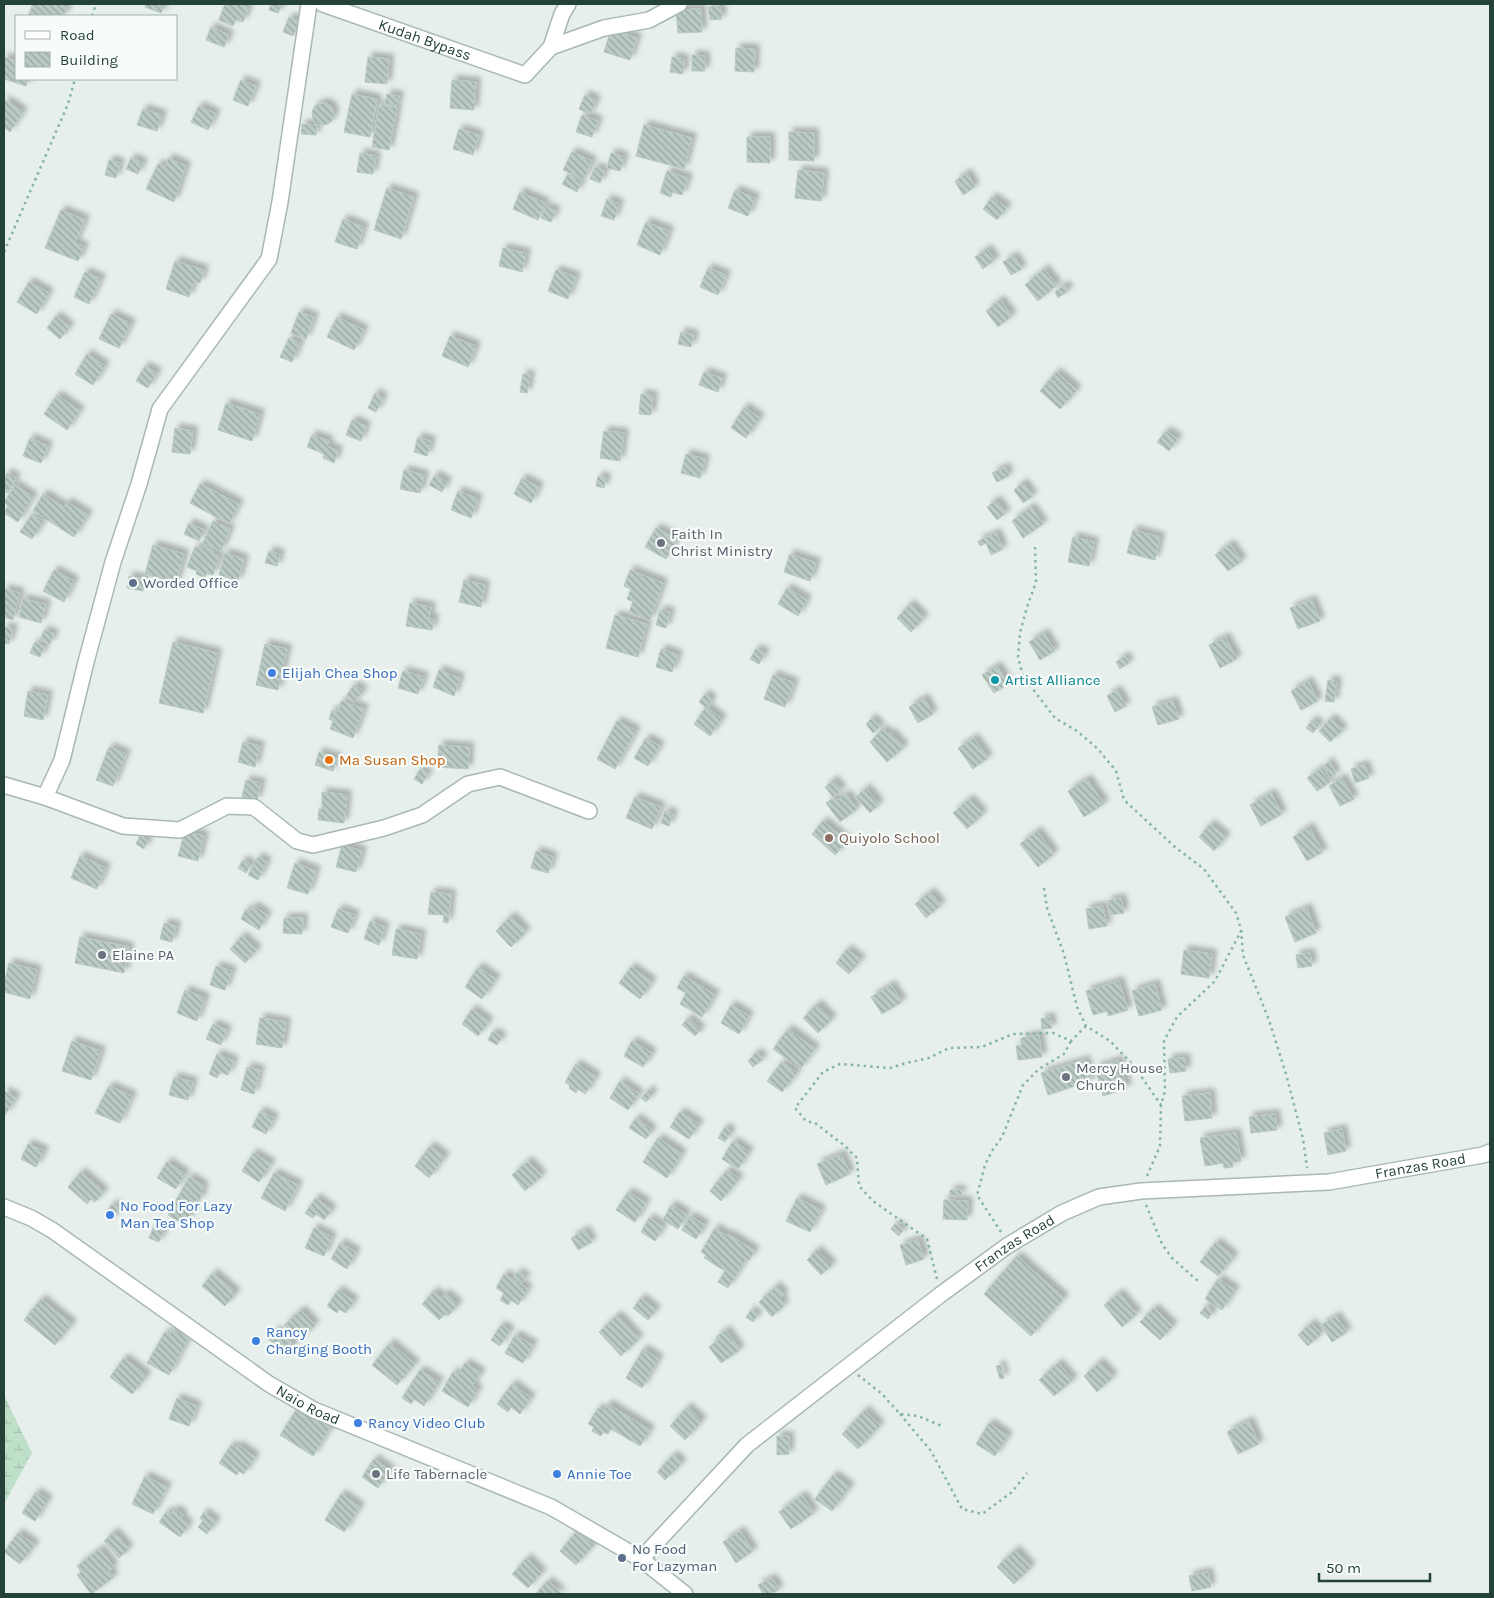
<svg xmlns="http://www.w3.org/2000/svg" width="1494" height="1598" font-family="Karla,sans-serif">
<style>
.wetland{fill:url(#wetland-marsh)}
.building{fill:url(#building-back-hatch);stroke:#b8c9c2;filter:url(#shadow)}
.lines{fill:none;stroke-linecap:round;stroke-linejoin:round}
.minor-casing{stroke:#a8b8b2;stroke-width:18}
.path{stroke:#86b3a5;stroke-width:2.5;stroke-dasharray:2.5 4;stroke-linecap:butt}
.minor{stroke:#fff;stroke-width:15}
.worship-dot{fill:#6b7280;stroke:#f7fbf9;stroke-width:2}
.service-dot{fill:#5c6f8a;stroke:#f7fbf9;stroke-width:2}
.shop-dot{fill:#3f7fe0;stroke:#f7fbf9;stroke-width:2}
.culture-dot{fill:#0f9aa8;stroke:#f7fbf9;stroke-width:2}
.food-dot{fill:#e8710a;stroke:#f7fbf9;stroke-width:2}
.education-dot{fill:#8d6e63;stroke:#f7fbf9;stroke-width:2}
.labels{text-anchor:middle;stroke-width:4.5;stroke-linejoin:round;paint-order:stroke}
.street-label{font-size:15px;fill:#24423a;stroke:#f7fbf9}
.worship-label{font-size:15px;fill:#5b616d;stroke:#f7fbf9;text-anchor:start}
.service-label{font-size:15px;fill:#4e5e75;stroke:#f7fbf9;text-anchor:start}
.shop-label{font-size:15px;fill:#366cbe;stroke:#f7fbf9;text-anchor:start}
.culture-label{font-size:15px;fill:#0d838f;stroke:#f7fbf9;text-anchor:start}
.food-label{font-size:15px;fill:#c56008;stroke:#f7fbf9;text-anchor:start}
.education-label{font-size:15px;fill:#785e54;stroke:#f7fbf9;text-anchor:start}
</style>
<defs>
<pattern id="wetland-marsh" width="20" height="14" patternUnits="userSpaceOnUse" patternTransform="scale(1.25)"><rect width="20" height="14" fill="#bfe0c8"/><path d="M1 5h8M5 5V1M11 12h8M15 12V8" fill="none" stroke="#a4c1ad"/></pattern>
<pattern id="building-back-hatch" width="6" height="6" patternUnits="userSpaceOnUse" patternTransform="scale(1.25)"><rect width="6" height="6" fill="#bbcac4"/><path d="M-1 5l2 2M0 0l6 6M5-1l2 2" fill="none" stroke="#98a6a0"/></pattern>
<filter id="shadow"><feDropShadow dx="4.5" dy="-4.5" stdDeviation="2.5" flood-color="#0004"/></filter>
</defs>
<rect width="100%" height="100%" fill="#e6efeb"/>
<polygon class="wetland" points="4,1395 32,1453 4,1504"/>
<g class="building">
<polygon points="33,4 68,4 64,16 28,16"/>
<polygon points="146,4 165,4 161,13 145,7"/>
<polygon points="225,4 238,4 248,8 243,22 236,19 233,26 219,20"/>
<polygon points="271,4 282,4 278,13 269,10"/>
<polygon points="720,6 722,19 710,20 708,7"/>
<polygon points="701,9 702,32 678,33 676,10"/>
<polygon points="289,17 302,23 299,31 296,30 293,36 283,32"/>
<polygon points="211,27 229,35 224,47 206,40"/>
<polygon points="611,30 637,38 630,60 604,52"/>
<polygon points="736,48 755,49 754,72 735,71"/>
<polygon points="692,55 705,56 705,71 692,71"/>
<polygon points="4,57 16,61 16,79 28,79 26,86 4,79"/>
<polygon points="368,57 389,59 387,84 365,82"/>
<polygon points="672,57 684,59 683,74 670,72"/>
<polygon points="241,80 256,86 248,106 233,100"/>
<polygon points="452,80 476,82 474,110 450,108"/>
<polygon points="352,94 377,99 370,137 344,132"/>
<polygon points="387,94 399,96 397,106 385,104"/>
<polygon points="585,95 596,100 590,114 579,109"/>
<polygon points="5,100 23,112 10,132 4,127 4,102"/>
<circle cx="323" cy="114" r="11"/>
<polygon points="379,105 397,108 389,150 372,147"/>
<polygon points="199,106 216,114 208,130 191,122"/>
<polygon points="143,109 162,115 157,131 137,125"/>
<polygon points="582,115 598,121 592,137 576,132"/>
<polygon points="302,124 317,125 316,135 301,134"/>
<polygon points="644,125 692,138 684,169 636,156"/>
<polygon points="459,129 479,135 473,155 453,149"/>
<polygon points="789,132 814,133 814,161 789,160"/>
<polygon points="747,137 770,137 770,163 747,162"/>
<polygon points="572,152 592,161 584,179 563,170"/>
<polygon points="360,153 376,156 373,174 357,172"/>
<polygon points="611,153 624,157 620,171 607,168"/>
<polygon points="131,158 143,163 138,174 126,169"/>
<polygon points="168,158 186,166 174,202 146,189 158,164 165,167"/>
<polygon points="109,160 120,163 116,178 105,175"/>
<polygon points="595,167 605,171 600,183 590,179"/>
<polygon points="798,170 824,173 821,201 795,198"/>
<polygon points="667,171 688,178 682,195 672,192 671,197 660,193"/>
<polygon points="967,173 975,187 963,195 955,181"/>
<polygon points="568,174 582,181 577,192 562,184"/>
<polygon points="387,188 414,197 401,239 374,230"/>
<polygon points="735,190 755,198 748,216 728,208"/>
<polygon points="520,192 545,203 538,220 513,209"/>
<polygon points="992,197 1007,208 997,220 983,209"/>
<polygon points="607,199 619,204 614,220 601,216"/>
<polygon points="546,207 556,211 551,222 541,218"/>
<polygon points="61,210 85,220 75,243 84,247 78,261 45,248"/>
<polygon points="343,219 364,227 357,249 335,242"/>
<polygon points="646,222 669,231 660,255 637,245"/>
<polygon points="503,248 526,253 522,272 499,266"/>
<polygon points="987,249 995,260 983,269 975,257"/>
<polygon points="1014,256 1022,269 1011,275 1003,262"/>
<polygon points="175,261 204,270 200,283 194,281 189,297 166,289"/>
<polygon points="708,268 726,275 718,295 700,287"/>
<polygon points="1044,269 1057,285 1038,301 1025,285"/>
<polygon points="556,270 576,277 568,299 548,291"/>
<polygon points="85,272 101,279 89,304 74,297"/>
<polygon points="29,282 49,293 37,314 17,302"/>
<polygon points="1064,285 1069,290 1058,298 1055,292"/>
<polygon points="1000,300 1012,316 998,327 986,311"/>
<polygon points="299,312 314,317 306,339 291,333"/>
<polygon points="111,314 131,324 119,348 99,339"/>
<polygon points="56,316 70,327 60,339 47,328"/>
<polygon points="337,317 364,330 354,350 327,337"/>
<polygon points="681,332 694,335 691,347 678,344"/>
<polygon points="450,336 476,346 468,367 442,356"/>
<polygon points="289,338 300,343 292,362 280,357"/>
<polygon points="87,354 105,366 93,385 75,374"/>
<polygon points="145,366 157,373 148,388 136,381"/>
<polygon points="704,372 722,378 718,392 699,385"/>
<polygon points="1056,372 1077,390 1060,409 1040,391"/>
<polygon points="523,374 530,375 527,393 520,392"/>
<polygon points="375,393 383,398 376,412 368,408"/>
<polygon points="641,394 653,396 651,415 639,414"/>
<polygon points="57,395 80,411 67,430 44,414"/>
<polygon points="226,403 260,414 252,441 218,430"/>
<polygon points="744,407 760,418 746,438 731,428"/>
<polygon points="352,420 366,426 361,441 346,435"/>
<polygon points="175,428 193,431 190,454 172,452"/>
<polygon points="604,431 624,433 620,461 600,458"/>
<polygon points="1166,431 1178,439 1169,451 1157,442"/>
<polygon points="312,435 329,441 327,446 338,451 334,463 323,458 324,454 307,447"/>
<polygon points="418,437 431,441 427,456 414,452"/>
<polygon points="30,438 48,446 41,463 23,456"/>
<polygon points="686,454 705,459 700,478 681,473"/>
<polygon points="1005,467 1009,476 997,482 992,473"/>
<polygon points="404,470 424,475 420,493 400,489"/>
<polygon points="7,473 16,478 8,493 4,491 4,479"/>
<polygon points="435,475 447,482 442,492 429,485"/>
<polygon points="598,476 606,478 604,488 596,486"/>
<polygon points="522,478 539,487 531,503 514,494"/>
<polygon points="1023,483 1033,496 1023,503 1014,490"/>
<polygon points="200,484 239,504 229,524 190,503"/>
<polygon points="15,485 33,497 18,522 4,513 8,506 4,502"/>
<polygon points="458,491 478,499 471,518 451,510"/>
<polygon points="43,494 64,507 67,502 88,515 74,537 33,511"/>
<polygon points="996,500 1006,513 997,520 987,507"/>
<polygon points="1031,507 1043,524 1023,538 1012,521"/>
<polygon points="32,514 44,521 32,539 20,532"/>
<polygon points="213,521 230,529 221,551 203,543"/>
<polygon points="189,523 204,530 199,541 184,534"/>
<polygon points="656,528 677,539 666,559 645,547"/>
<polygon points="1133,530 1160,537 1155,560 1127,553"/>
<polygon points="996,533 1003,549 991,555 986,543 980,546 978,541"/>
<polygon points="1073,537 1094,542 1089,566 1068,562"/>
<polygon points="1230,544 1242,561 1228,571 1215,555"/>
<polygon points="153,545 184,554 176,583 145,574"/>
<polygon points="202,546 214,551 212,554 220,556 213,575 207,573 205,578 196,574 197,571 187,567 195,547 201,549"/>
<polygon points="269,551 280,554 277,566 265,563"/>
<polygon points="225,553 244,559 238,581 219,575"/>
<polygon points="790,554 816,563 810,581 784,572"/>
<polygon points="54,570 74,581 64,602 43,591"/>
<polygon points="630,570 663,583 650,620 629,612 633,602 627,599 631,589 624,586"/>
<polygon points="129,576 146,580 143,591 127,588"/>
<polygon points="464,580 485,585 481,607 459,602"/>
<polygon points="787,588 807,600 798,616 778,604"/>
<polygon points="4,589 20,593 13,620 4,617"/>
<polygon points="23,599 46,604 41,623 19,617"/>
<polygon points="1312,600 1320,621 1298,629 1290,608"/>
<polygon points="410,603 431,607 429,618 434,619 432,630 406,626"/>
<polygon points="910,604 924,618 911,632 897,618"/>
<polygon points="660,610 670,612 666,628 656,625"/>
<polygon points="615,615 647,624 638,657 606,648"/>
<polygon points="4,627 13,629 9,644 4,643 5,638 4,637"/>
<polygon points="44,630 54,634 50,644 40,640"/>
<polygon points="1044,633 1055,651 1040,660 1029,642"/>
<polygon points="1225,637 1237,659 1220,668 1209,645"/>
<polygon points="35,642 45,647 40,657 30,653"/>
<polygon points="173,642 217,653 203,713 159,703"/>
<polygon points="265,644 287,649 278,690 256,685"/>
<polygon points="661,649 678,655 672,672 656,667"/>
<polygon points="756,649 765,653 759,664 750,659"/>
<polygon points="1125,656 1129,663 1120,669 1116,662"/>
<polygon points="997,666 1008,684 994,693 982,675"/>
<polygon points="439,670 460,678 454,696 433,687"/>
<polygon points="403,671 424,677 418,694 398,688"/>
<polygon points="773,675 794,683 785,707 764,699"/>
<polygon points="1328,680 1337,682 1334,702 1325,701"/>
<polygon points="1308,681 1318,701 1301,710 1291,691"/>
<polygon points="354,685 363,691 354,703 346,696"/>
<polygon points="1117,690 1126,706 1115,712 1107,696"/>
<polygon points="28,691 48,695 43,720 24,716"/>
<polygon points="705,694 712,700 707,708 699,702"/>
<polygon points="924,698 933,714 918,723 909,707"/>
<polygon points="341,701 364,709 353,738 330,729 333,721 329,719 332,710 338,712"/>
<polygon points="1173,701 1179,719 1158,725 1152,707"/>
<polygon points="706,707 722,719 710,736 694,724"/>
<polygon points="872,718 880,727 873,733 866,724"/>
<polygon points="1331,718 1343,730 1330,742 1319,731"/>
<polygon points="1312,720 1319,725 1313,733 1306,728"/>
<polygon points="617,721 636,731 615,769 597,759"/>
<polygon points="883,729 888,735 890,732 904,747 887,762 870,742"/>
<polygon points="646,738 660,746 648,766 634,758"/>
<polygon points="974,738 988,758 973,769 958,748"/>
<polygon points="243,742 260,746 255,767 238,762"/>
<polygon points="439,745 469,747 468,769 437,767"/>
<polygon points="109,747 126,754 113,786 96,780"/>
<polygon points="319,752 337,758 333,771 315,765"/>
<polygon points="1329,762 1336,774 1330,778 1323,766"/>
<polygon points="1365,765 1369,778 1355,783 1351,769"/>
<polygon points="420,769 428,774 422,784 414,779"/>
<polygon points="1320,769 1330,782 1317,791 1307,778"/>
<polygon points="1342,778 1354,799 1340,806 1329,786"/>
<polygon points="1087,779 1104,804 1084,817 1068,791"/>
<polygon points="246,780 261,783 257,800 242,797"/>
<polygon points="833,780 842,790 833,797 825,787"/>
<polygon points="866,788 879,804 870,813 856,797"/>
<polygon points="322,792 347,795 344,823 318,820 319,809 322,809"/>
<polygon points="1271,793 1282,814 1261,826 1250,805"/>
<polygon points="846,794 857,809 840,822 826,803 834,798 836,801"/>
<polygon points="635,797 661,807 652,829 626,818"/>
<polygon points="969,799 983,814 967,829 953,813"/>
<polygon points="665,811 673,814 669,826 661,823"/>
<polygon points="823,821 847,841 835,855 812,834"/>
<polygon points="1210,824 1226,837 1214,851 1199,837"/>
<polygon points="1309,827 1323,852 1307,861 1293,837"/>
<polygon points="185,831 204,836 198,861 178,856"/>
<polygon points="1037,831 1054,854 1038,867 1020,844"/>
<polygon points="140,836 148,841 144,849 136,844"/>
<polygon points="342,845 362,851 356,872 336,867"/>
<polygon points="536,851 553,857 548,873 531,868"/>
<polygon points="80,856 106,868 97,889 71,878"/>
<polygon points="258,857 267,862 258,880 248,875"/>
<polygon points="243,860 251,865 246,873 238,868"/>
<polygon points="295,863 316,871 308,894 287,888"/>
<polygon points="431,892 451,894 448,923 443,922 444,915 428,914"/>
<polygon points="930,892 941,905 926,918 915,904"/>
<polygon points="1121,898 1124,913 1110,915 1107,901"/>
<polygon points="253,906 267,915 259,930 241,919 246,909 250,912"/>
<polygon points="1103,906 1107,926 1089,929 1086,909"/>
<polygon points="1307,908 1316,933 1295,942 1285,917"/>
<polygon points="338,909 355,915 348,933 331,927"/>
<polygon points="511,916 526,932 511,947 496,931"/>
<polygon points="284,918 303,918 302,934 283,933"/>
<polygon points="370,921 385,927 379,945 364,939"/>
<polygon points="164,923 176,926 172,942 160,939"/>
<polygon points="396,929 421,934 417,959 392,955"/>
<polygon points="242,936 257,950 245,963 230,949"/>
<polygon points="80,937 129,947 124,973 75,963"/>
<polygon points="847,949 861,960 849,974 836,963"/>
<polygon points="1184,950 1212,954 1209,978 1181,974"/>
<polygon points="1310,953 1312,966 1298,968 1296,955"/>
<polygon points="9,963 37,970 30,999 4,992 4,985"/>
<polygon points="216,966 232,971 225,990 210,985"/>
<polygon points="478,967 496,979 482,999 465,987"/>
<polygon points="631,967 652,982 640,999 619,983"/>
<polygon points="684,976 715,995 702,1017 680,1004 686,993 677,988"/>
<polygon points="1119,981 1128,1010 1108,1016 1107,1011 1093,1015 1086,991"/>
<polygon points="1155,984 1162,1010 1139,1016 1132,991"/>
<polygon points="891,985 902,1002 882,1014 871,997"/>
<polygon points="185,990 205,998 197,1021 177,1013"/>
<polygon points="817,1004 832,1019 818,1033 803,1018"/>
<polygon points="731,1005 749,1016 739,1034 721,1023"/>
<polygon points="472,1009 489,1022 478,1036 462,1024"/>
<polygon points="1050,1017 1052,1028 1042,1029 1041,1019"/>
<polygon points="260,1018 286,1022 282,1048 256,1044"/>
<polygon points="688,1018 701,1030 695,1036 682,1025"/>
<polygon points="213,1024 227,1030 221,1045 206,1039"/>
<polygon points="788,1029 815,1049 800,1069 773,1049"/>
<polygon points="492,1032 502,1037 497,1045 488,1040"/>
<polygon points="1039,1035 1042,1057 1018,1060 1016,1046 1022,1045 1021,1038"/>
<polygon points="72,1041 101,1051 91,1080 62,1071"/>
<polygon points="632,1041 652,1053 643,1067 624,1056"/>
<polygon points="757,1052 763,1059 753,1067 748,1061"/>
<polygon points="217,1054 234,1061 228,1075 220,1072 217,1078 209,1074"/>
<polygon points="1185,1058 1186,1071 1170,1073 1168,1059"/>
<polygon points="1085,1060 1091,1081 1048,1095 1041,1073"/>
<polygon points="1118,1060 1127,1088 1103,1096 1095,1068"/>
<polygon points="782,1062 797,1073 782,1092 767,1081"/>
<polygon points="576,1064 596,1077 585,1094 578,1089 576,1093 569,1088 570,1086 565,1082"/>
<polygon points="247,1067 260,1070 254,1094 241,1090"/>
<polygon points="174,1077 193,1082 188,1100 169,1095"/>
<polygon points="620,1081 639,1094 628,1110 610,1098"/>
<polygon points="109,1086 132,1096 120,1123 95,1113"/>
<polygon points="649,1090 653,1094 646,1102 641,1098"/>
<polygon points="4,1091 16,1098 5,1115 4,1115"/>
<polygon points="1210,1093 1212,1118 1185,1121 1182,1096"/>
<polygon points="260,1111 274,1118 266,1134 252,1127"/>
<polygon points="680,1112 699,1124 689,1139 670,1127"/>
<polygon points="1275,1114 1277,1130 1251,1133 1249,1117"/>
<polygon points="636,1118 652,1130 646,1139 629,1128"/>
<polygon points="725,1127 731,1132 725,1142 718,1138"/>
<polygon points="1342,1129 1346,1151 1328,1155 1324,1133"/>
<polygon points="1236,1133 1241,1161 1232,1162 1233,1167 1224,1168 1223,1163 1205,1166 1200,1138"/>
<polygon points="658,1138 682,1154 667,1178 643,1162"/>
<polygon points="733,1141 749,1152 738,1169 722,1159"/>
<polygon points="28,1144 44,1151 36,1167 21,1159"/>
<polygon points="430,1146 445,1157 429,1178 415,1166"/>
<polygon points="253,1153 271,1164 259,1182 242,1171"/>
<polygon points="841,1154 850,1174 826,1185 817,1164"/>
<polygon points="528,1161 542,1176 525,1191 512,1175"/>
<polygon points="167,1162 185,1174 176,1189 157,1178"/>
<polygon points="727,1170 739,1179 721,1201 710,1191"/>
<polygon points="81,1172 104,1192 95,1202 91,1199 87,1204 68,1187"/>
<polygon points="274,1173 298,1185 285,1211 261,1198"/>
<polygon points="189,1177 204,1186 201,1192 203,1193 199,1201 196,1200 193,1205 196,1206 194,1211 190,1209 188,1213 191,1215 188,1220 185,1219 183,1224 168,1215"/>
<polygon points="950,1190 961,1190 962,1195 950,1196"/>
<polygon points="628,1192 646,1203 635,1222 616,1210"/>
<polygon points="316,1198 332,1210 324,1220 316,1214 313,1218 305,1213"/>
<polygon points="797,1198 821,1210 810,1232 786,1221"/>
<polygon points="944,1200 968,1201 967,1220 943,1219"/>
<polygon points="112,1204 119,1208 112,1220 105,1215"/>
<polygon points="671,1205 686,1214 678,1229 663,1220"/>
<polygon points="690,1216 705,1225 696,1239 682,1230"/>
<polygon points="649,1218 663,1227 655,1241 641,1232"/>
<polygon points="895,1224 903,1230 899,1236 891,1229"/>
<polygon points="153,1228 163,1232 159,1242 149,1238"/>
<polygon points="314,1228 332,1237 324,1256 305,1248"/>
<polygon points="715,1228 727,1236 728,1234 755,1251 749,1260 747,1258 728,1288 718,1282 725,1271 704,1258 706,1255 701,1252"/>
<polygon points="585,1230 592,1242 578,1250 571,1238"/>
<polygon points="918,1240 924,1259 906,1265 900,1245"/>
<polygon points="1216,1242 1234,1257 1218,1276 1200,1262"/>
<polygon points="340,1243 356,1252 347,1269 331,1259"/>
<polygon points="817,1250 832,1265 821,1275 807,1260"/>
<polygon points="1017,1256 1064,1298 1031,1336 984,1294"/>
<polygon points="518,1272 526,1278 522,1283 514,1277"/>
<polygon points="213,1273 236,1293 225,1306 202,1286"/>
<polygon points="504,1274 528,1289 518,1305 511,1300 508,1305 500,1300 504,1293 496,1288"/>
<polygon points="1218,1279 1235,1290 1222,1310 1205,1299"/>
<polygon points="776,1286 784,1295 780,1299 785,1304 772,1317 759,1302"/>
<polygon points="338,1290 354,1301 346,1313 339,1309 337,1313 327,1306"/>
<polygon points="434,1291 441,1298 445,1293 458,1305 448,1316 445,1314 439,1320 422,1304"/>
<polygon points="1119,1293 1137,1314 1122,1327 1104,1305"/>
<polygon points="641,1298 656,1310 648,1320 633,1308"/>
<polygon points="41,1299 72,1324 55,1345 24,1320"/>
<polygon points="1206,1306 1213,1312 1208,1319 1200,1313"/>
<polygon points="1154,1308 1173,1326 1160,1340 1140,1322"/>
<polygon points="301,1310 315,1325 298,1341 284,1325"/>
<polygon points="751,1310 758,1315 753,1322 746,1317"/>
<polygon points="617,1315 639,1339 621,1356 599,1332"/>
<polygon points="1336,1316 1347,1332 1332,1342 1321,1325"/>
<polygon points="1311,1323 1321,1334 1308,1346 1298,1335"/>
<polygon points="501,1325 510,1331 500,1346 491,1340"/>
<polygon points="172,1329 189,1338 169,1375 147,1363 165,1332 169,1335"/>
<polygon points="276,1330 294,1345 286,1354 268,1339"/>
<polygon points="726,1330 740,1350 721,1363 709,1347 718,1340 716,1337"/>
<polygon points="515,1335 533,1345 523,1363 505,1353"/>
<polygon points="390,1343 415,1364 397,1385 372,1365"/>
<polygon points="643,1349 659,1359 642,1388 626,1378"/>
<polygon points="124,1358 147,1376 132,1394 110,1377"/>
<polygon points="1099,1362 1113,1377 1097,1392 1084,1376"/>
<polygon points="465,1363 481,1373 472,1386 478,1390 468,1407 442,1391 453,1372 458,1375"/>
<polygon points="1058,1363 1073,1380 1054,1396 1039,1380"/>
<polygon points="1001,1365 1004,1378 1000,1379 996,1366"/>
<polygon points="420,1370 439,1382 424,1406 414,1399 411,1404 402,1398"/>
<polygon points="512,1384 531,1398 520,1414 511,1407 508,1412 497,1404"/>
<polygon points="177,1398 197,1406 189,1426 169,1419"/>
<polygon points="300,1404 332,1425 313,1456 280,1435"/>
<polygon points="608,1404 650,1430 640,1446 611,1429 608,1434 603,1432 601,1436 592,1431 594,1427 588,1424 598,1408 603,1411"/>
<polygon points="687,1407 702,1421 685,1440 670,1426"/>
<polygon points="865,1410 880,1426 858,1449 842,1434"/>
<polygon points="1249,1421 1259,1444 1238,1454 1227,1432"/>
<polygon points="989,1423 1008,1436 995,1456 976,1444"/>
<polygon points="777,1436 789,1436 789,1454 777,1455"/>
<polygon points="231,1445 236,1449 238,1445 255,1457 244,1474 239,1471 237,1475 219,1463"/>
<polygon points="673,1455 682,1463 665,1480 657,1472"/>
<polygon points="374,1459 390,1470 378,1488 362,1477"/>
<polygon points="833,1475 850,1487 832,1511 815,1499"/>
<polygon points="145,1476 167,1487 153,1514 132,1504"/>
<polygon points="36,1492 48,1500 35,1521 22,1513"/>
<polygon points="341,1494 360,1507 344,1532 325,1520"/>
<polygon points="802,1495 814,1513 791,1529 779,1512"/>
<polygon points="175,1509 183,1515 181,1519 189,1525 180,1537 159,1522 167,1511 171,1514"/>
<polygon points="204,1512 216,1522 207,1534 198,1527 203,1521 200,1518"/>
<polygon points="577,1531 594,1545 576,1565 560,1551"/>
<polygon points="740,1531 753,1551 736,1563 723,1542"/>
<polygon points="114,1532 129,1549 119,1558 104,1541"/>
<polygon points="18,1533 35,1545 20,1564 4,1552"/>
<polygon points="100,1549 114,1567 109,1571 114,1577 91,1594 77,1575 81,1572 77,1566"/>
<polygon points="1015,1550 1031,1567 1014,1584 997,1567"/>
<polygon points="527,1558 542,1573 528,1588 512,1574"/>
<polygon points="1208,1572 1211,1587 1192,1591 1189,1576"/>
<polygon points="772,1578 779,1590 770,1594 763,1594 758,1585"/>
<polygon points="548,1581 562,1594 535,1594"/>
</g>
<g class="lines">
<g class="minor-casing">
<g id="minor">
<path id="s1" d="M323 4 525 75 551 47 562 14 568 4"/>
<polyline points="551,47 604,28 649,20 679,4"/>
<polyline points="4,785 45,797 123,826 180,830 227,806 254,807 297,841 313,845 384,828 422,815 468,784 500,777 589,811"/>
<polyline points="45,797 62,760 86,662 113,562 139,484 160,409 269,259 280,202 309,4"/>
<path id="s2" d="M4 1207 31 1218 52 1230 269 1384 314 1410 551 1507 641 1559 685 1594"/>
<path id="s3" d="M641 1559 747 1445 940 1295 1007 1246 1062 1213 1099 1197 1141 1191 1329 1182 1483 1155 1490 1152"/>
</g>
</g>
<g class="path">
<polyline points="92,16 96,4"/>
<polyline points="4,252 68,104 75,79"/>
<polyline points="1035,547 1036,582 1027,607 1020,633 1018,657 1023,676 1055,718 1077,731 1098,749 1116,771 1124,800 1175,847 1204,869 1236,913 1241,929 1243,955 1269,1020 1286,1074 1303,1139 1307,1168"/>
<polyline points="1044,888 1047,908 1064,954 1077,1007 1086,1026 1110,1041 1134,1066 1161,1105"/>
<polyline points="1147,1176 1160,1146 1161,1105 1165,1091 1164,1041 1177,1017 1215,981 1241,931"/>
<polyline points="1146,1205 1162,1244 1172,1258 1199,1282"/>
<polyline points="1001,1232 977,1195 985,1165 992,1151 1002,1137 1023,1085 1039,1069 1064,1054 1071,1041"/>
<polyline points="937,1279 927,1239 873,1201 859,1186 857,1158 845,1146 815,1123 806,1121 795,1108 823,1072 840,1064 890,1068 906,1063 929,1058 949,1048 982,1047 1013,1034 1053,1033 1071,1041 1086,1026"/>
<polyline points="858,1375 882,1394 900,1414 918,1416 944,1427"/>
<polyline points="900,1414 931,1451 962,1509 982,1514 1012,1492 1027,1473"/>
</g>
<use href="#minor" class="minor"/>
</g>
<g class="worship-dot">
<circle cx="661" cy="543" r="5"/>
<circle cx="102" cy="955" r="5"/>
<circle cx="1066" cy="1077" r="5"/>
<circle cx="376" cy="1474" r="5"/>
</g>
<g class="service-dot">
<circle cx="133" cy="583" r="5"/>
<circle cx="622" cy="1558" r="5"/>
</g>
<g class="shop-dot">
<circle cx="272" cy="673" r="5"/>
<circle cx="110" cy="1215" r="5"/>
<circle cx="256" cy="1341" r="5"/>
<circle cx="358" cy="1423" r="5"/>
<circle cx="557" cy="1474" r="5"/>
</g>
<circle class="culture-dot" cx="995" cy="680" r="5"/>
<circle class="food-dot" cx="329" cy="760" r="5"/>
<circle class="education-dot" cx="829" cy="838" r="5"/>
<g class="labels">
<g class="street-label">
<text dy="5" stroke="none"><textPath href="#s1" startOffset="108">Kudah Bypass</textPath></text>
<text dy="5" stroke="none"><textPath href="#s3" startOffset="911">Franzas Road</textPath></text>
<text dy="5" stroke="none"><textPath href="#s3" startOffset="491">Franzas Road</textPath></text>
<text dy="5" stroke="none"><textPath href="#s2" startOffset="364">Naio Road</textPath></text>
</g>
<g class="worship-label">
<text x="671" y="539">Faith In<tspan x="671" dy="17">Christ Ministry</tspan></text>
<text x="112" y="960">Elaine PA</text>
<text x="1076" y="1073">Mercy House<tspan x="1076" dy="17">Church</tspan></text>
<text x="386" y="1479">Life Tabernacle</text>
</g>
<g class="service-label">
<text x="143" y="588">Worded Office</text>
<text x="632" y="1554">No Food<tspan x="632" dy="17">For Lazyman</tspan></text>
</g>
<g class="shop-label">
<text x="282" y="678">Elijah Chea Shop</text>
<text x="120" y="1211">No Food For Lazy<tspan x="120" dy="17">Man Tea Shop</tspan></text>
<text x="266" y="1337">Rancy<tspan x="266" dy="17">Charging Booth</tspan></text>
<text x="368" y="1428">Rancy Video Club</text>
<text x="567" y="1479">Annie Toe</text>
</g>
<g class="culture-label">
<text x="1005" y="685">Artist Alliance</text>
</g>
<g class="food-label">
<text x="339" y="765">Ma Susan Shop</text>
</g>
<g class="education-label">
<text x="839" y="843">Quiyolo School</text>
</g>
</g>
<rect width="1494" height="1598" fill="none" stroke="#24423a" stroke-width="10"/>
<rect x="15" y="15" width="162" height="65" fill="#f7fbf9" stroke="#a3b1ad"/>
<rect x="25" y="31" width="25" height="8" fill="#ffffff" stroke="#a3b1ad"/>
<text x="60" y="40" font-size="15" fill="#24423a">Road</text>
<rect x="25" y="52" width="25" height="15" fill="url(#building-back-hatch)" stroke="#a3b1ad"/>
<text x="60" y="65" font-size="15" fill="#24423a">Building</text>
<path d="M1319 1573v8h111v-8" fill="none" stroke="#24423a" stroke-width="2.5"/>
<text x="1326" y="1573" font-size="15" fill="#24423a" stroke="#f7fbf9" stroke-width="4" paint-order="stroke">50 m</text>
</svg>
